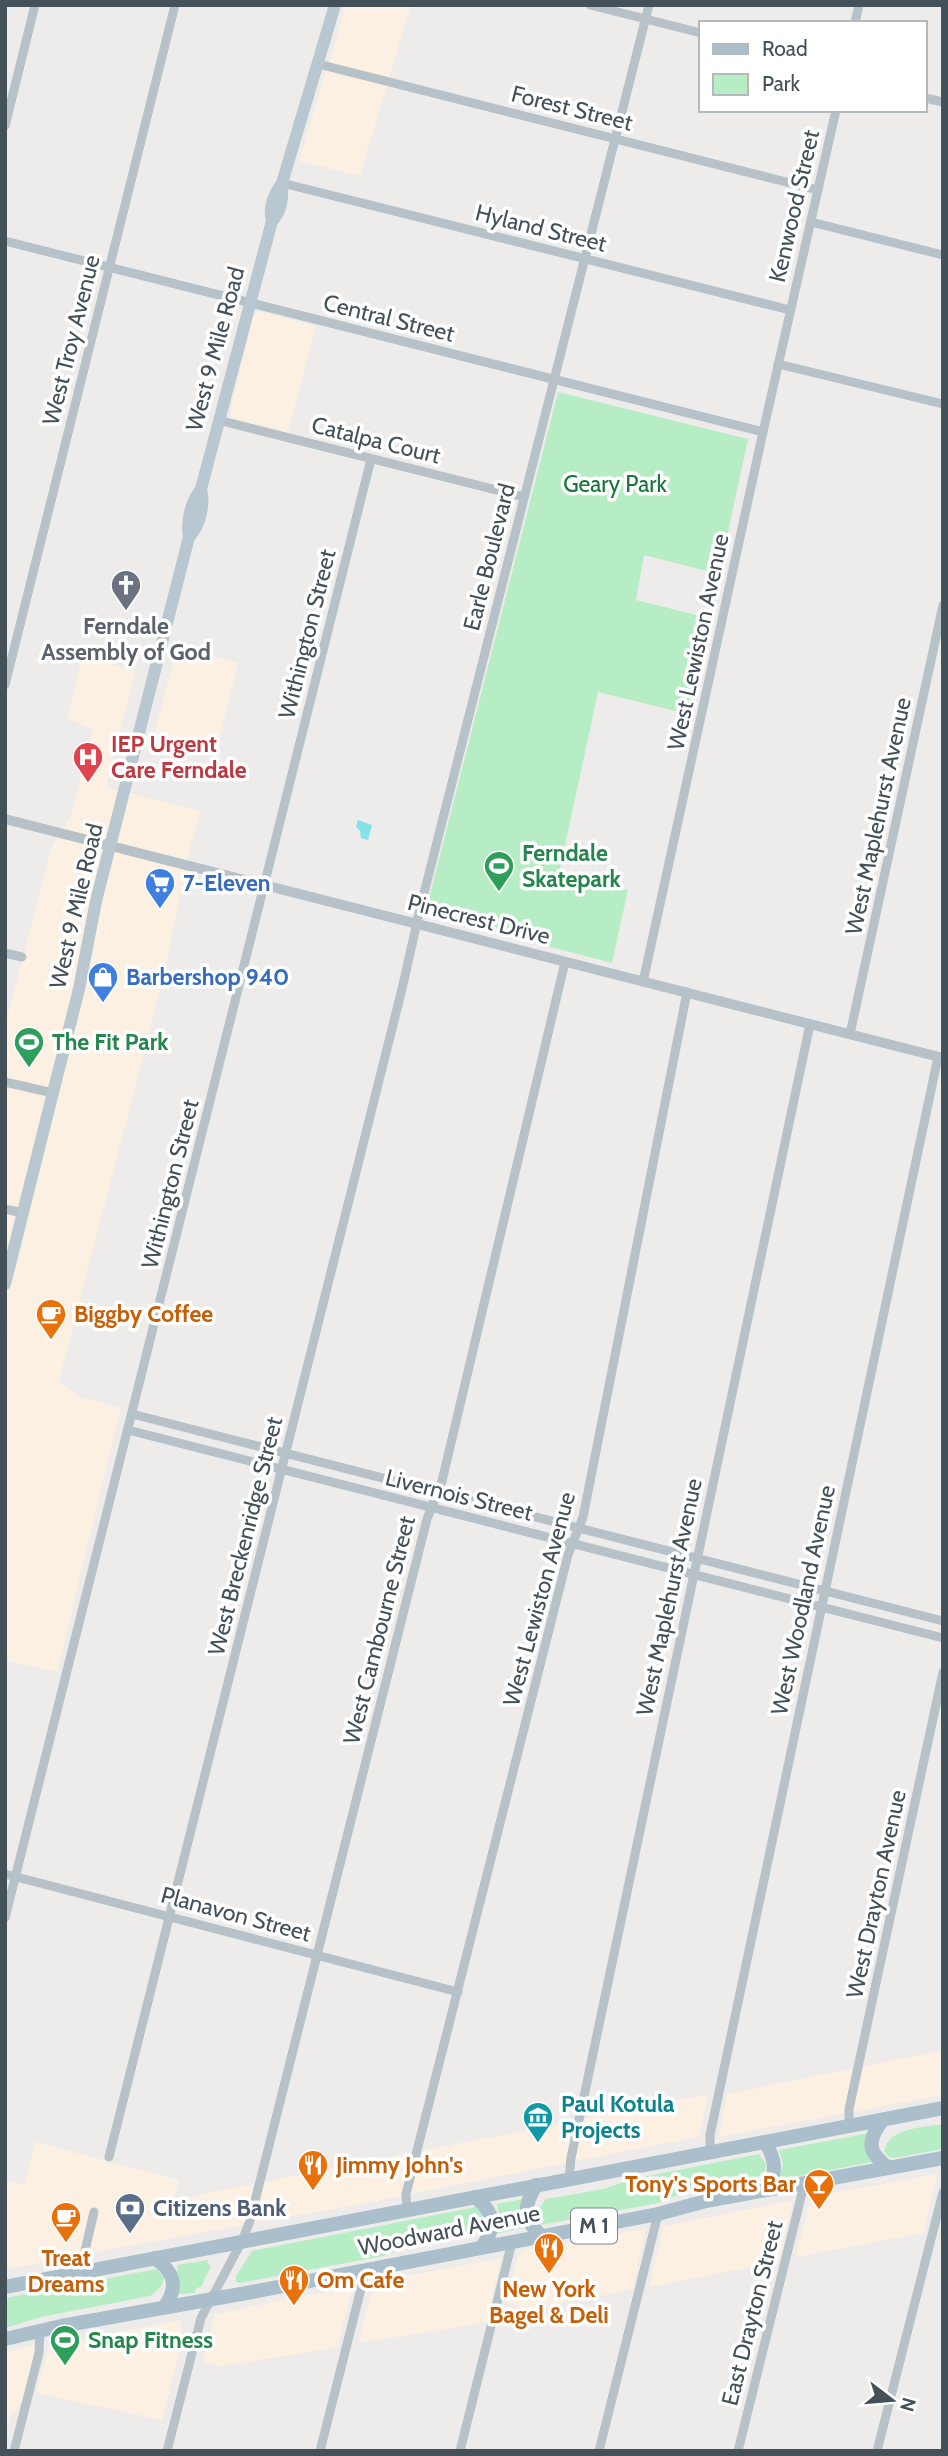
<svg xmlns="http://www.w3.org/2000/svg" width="948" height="2456" font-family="Cabin,sans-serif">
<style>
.commercial{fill:#fbf0e2}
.green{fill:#b7edc5}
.water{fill:#84e3ea}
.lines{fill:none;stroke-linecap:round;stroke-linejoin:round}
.minor{stroke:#b6c2c8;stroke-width:9}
.tertiary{stroke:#b6c2c8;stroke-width:10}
.secondary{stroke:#b8c7d0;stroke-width:12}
.primary{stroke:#aabfcb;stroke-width:14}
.labels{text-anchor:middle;stroke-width:7;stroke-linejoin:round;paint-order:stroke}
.shield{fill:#fff;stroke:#7c858a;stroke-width:2}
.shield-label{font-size:21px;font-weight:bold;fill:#445158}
.street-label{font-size:23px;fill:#445158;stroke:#fff}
.park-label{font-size:23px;fill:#167739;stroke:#fff}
.worship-label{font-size:23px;font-weight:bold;fill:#5b616d;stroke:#fff}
.health-label{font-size:23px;font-weight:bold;fill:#be3a42;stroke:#fff;text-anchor:start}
.leisure-label{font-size:23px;font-weight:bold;fill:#27864d;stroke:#fff;text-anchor:start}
.shop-label{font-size:23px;font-weight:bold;fill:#366cbe;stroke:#fff;text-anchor:start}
.food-label{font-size:23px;font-weight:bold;fill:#c56008;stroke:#fff;text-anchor:start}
.culture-label{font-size:23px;font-weight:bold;fill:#0d838f;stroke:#fff;text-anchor:start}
.service-label{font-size:23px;font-weight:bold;fill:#4e5e75;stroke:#fff;text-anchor:start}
</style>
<rect width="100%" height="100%" fill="#eeebeb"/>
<g class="commercial">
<polygon points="346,5 411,5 360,176 299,161"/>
<polygon points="258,311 316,326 288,432 231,418 230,412 253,317"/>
<polygon points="177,646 238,663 217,748 155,732"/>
<polygon points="82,657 136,671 106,787 200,811 189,853 162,983 59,1381 83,1398 121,1408 57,1672 5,1660 5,1336 8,1327 5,1326 5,1026 51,848 70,818 93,730 67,718"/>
<polygon points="943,2050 943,2095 719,2137 727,2094"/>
<polygon points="708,2094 699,2137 350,2206 134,2245 5,2270 5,2180 24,2185 35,2142 179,2180 174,2200"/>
<polygon points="937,2174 924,2233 795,2257 811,2197"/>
<polygon points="790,2201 793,2202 779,2262 649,2287 664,2226"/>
<polygon points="646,2229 633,2289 531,2309 506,2303 517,2259 523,2250"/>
<polygon points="501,2258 487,2322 358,2343 374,2282"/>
<polygon points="353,2286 337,2348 220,2366 203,2362 215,2314"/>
<polygon points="180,2320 183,2338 162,2420 36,2393 49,2346"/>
<polygon points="39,2345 30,2393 12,2414 5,2439 5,2351"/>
</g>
<g class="green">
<polygon points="558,392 748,439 719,574 644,555 636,600 709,618 688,714 598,692 559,873 628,890 612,963 425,914"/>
<path d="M943 2124V2149L895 2158 889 2157 884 2152C888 2127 922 2128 943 2124Z"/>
<polygon points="869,2133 872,2162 779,2180 783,2164 779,2150"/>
<polygon points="759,2154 766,2164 765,2171 754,2179 686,2192 658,2203 542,2225 537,2221 536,2213 546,2199 604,2189 632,2179"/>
<polygon points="523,2199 520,2212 523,2228 495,2234 500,2219 497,2204"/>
<path d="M476 2207 483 2214C484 2222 480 2228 474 2232L416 2244 383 2256 240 2283 236 2282V2276L252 2251Z"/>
<polygon points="208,2260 208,2264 211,2266 201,2287 196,2288 195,2293 178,2294 177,2265"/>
<path d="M156 2269 164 2277C163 2287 158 2290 150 2296L41 2317 5 2328V2298Z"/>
</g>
<polygon class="water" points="358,820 372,825 368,840 361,838 360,831 356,827"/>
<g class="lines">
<g class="minor">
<polyline points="590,5 701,33"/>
<polyline points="855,23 859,5"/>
<polyline points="318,64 818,190"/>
<polyline points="925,98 943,102"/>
<polyline points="5,126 35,5"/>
<polyline points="282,183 790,310"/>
<polyline points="811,222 943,255"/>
<polyline points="5,241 763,432"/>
<polyline points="778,364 943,404"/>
<polyline points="218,420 524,497"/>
<polyline points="5,685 175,5"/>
<polyline points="5,953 22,957"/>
<polyline points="643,982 763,432 836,110"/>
<polyline points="850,1034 943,605"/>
<polyline points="5,1082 53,1093"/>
<polyline points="5,1209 23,1213"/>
<polyline points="132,1414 943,1621"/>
<polyline points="128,1430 943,1638"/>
<polyline points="5,1874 458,1992"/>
<polyline points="5,1918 371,459"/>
<polyline points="849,2125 849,2109 943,1672"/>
<polyline points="710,2152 710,2135 938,1057"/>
<polyline points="109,2157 402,989 420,909 649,5"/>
<polyline points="569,2179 571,2158 810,1024"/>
<polyline points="407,2210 406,2194 568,1555 583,1517 687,992"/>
<polyline points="86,2272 84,2255 94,2212"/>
<polyline points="14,2451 39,2353 40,2332"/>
<polyline points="167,2451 201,2318 242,2241 250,2221 427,1519 442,1481 565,962"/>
<polyline points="320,2451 366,2269"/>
<polyline points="460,2451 512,2242"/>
<polyline points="599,2451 658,2214"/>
<polyline points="738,2451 804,2185"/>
<polyline points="877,2451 943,2192"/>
</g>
<polyline class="tertiary" points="5,819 943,1058"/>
<g class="secondary">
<path d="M272 221C282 212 283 197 282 183"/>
<path d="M189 537C200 526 205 504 201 489"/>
<path d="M5 1284 79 989 96 901 189 537C186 522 191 501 201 489L272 221C268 207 274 194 282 183L335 5"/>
</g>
<g class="primary">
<path d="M882 2121C866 2142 868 2153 889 2168"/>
<path d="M765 2142C775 2158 778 2173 767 2190"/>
<path d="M536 2185C523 2208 522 2217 541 2236"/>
<path d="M475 2197C495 2213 497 2225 482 2247"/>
<path d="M154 2258C174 2271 179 2286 165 2306"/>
<polyline points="5,2287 943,2108"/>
<polyline points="5,2339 61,2326 252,2292 658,2214 706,2201 943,2158"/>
</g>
</g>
<defs>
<g id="church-pin" transform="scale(1.575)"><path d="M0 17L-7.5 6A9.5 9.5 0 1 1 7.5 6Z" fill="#6b7280" stroke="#fff"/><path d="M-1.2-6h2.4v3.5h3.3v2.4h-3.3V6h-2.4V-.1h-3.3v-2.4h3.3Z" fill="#fff"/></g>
<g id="hospital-pin" transform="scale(1.575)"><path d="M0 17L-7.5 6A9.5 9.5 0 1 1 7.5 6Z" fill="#e0444e" stroke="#fff"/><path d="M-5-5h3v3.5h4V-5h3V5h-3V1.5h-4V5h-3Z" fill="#fff"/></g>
<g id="stadium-pin" transform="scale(1.575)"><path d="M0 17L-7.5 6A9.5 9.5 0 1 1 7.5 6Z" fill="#2e9e5b" stroke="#fff"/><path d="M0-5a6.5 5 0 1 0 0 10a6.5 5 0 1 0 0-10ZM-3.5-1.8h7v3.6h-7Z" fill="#fff"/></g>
<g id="supermarket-pin" transform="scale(1.575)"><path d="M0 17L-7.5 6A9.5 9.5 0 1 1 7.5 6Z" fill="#3f7fe0" stroke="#fff"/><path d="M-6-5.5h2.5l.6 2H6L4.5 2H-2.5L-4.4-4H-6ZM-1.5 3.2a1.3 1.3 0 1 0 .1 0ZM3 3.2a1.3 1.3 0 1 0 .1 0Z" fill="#fff"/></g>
<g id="shop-pin" transform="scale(1.575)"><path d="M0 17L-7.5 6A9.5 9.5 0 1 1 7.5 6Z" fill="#3f7fe0" stroke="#fff"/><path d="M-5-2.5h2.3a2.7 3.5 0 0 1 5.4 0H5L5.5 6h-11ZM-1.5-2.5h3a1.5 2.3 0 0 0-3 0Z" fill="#fff"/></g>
<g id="cafe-pin" transform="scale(1.575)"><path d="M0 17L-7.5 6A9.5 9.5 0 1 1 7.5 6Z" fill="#e8710a" stroke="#fff"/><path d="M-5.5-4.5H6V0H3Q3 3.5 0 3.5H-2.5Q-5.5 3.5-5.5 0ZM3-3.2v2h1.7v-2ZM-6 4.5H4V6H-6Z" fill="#fff"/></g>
<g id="museum-pin" transform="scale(1.575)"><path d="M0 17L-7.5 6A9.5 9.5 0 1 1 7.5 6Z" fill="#0f9aa8" stroke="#fff"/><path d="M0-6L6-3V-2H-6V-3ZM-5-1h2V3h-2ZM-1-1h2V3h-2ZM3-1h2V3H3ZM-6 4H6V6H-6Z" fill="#fff"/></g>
<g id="restaurant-pin" transform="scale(1.575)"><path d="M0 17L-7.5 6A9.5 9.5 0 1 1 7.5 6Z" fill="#e8710a" stroke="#fff"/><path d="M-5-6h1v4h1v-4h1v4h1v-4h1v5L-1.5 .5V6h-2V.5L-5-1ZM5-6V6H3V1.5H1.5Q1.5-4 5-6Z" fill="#fff"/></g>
<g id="bar-pin" transform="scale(1.575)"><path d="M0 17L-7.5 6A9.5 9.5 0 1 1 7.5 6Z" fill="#e8710a" stroke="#fff"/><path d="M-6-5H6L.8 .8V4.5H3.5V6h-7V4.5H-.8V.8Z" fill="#fff"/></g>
<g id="bank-pin" transform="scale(1.575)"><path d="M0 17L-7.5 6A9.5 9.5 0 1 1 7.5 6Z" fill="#5c6f8a" stroke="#fff"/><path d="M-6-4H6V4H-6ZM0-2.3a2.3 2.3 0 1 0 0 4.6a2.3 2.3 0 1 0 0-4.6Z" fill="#fff"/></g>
</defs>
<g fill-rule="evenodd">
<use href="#church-pin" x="126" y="585"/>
<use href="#hospital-pin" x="88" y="757"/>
<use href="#stadium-pin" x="499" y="866"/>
<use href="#supermarket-pin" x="160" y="883"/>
<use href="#shop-pin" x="103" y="977"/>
<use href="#stadium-pin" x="29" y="1042"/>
<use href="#cafe-pin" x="51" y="1314"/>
<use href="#museum-pin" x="538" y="2117"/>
<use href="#restaurant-pin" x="313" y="2165"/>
<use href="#bar-pin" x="819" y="2184"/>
<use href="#bank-pin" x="130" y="2208"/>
<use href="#cafe-pin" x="66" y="2217"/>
<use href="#restaurant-pin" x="549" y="2248"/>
<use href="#restaurant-pin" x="294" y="2280"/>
<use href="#stadium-pin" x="65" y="2340"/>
</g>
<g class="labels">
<rect class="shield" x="571" y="2208.5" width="46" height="35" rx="5"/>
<g class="shield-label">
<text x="594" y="2233">M 1</text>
</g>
<g class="street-label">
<text transform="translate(572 108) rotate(14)" y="8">Forest Street</text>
<text transform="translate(794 206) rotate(-77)" y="8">Kenwood Street</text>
<text transform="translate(541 228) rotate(14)" y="8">Hyland Street</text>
<text transform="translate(389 318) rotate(14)" y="8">Central Street</text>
<text transform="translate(71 340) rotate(-76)" y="8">West Troy Avenue</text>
<text transform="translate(215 349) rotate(-75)" y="8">West 9 Mile Road</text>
<text transform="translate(376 440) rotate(14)" y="8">Catalpa Court</text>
<text transform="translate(489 557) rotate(-76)" y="8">Earle Boulevard</text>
<text transform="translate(307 634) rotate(-76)" y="8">Withington Street</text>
<text transform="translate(698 642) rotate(-78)" y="8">West Lewiston Avenue</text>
<text transform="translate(878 816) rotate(-78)" y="8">West Maplehurst Avenue</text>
<text transform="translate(76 906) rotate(-77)" y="8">West 9 Mile Road</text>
<text transform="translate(479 919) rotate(14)" y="8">Pinecrest Drive</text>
<text transform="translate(170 1184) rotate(-76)" y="8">Withington Street</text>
<text transform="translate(459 1495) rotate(14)" y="8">Livernois Street</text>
<text transform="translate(245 1536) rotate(-76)" y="8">West Breckenridge Street</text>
<text transform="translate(669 1597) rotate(-78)" y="8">West Maplehurst Avenue</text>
<text transform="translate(539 1599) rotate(-75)" y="8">West Lewiston Avenue</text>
<text transform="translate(803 1600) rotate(-78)" y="8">West Woodland Avenue</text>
<text transform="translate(379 1630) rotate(-76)" y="8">West Cambourne Street</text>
<text transform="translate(876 1894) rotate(-78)" y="8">West Drayton Avenue</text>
<text transform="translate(236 1914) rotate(15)" y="8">Planavon Street</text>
<text transform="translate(449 2230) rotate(-11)" y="8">Woodward Avenue</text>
<text transform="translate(752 2313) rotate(-76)" y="8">East Drayton Street</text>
</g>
<g class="park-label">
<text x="615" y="492">Geary Park</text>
</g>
<g class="worship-label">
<text x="126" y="634">Ferndale<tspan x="126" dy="26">Assembly of God</tspan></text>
</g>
<g class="health-label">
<text x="111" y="752">IEP Urgent<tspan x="111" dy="26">Care Ferndale</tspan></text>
</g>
<g class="leisure-label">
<text x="522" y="861">Ferndale<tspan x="522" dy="26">Skatepark</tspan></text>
<text x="52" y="1050">The Fit Park</text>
<text x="88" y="2348">Snap Fitness</text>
</g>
<g class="shop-label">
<text x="183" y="891">7-Eleven</text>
<text x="126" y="985">Barbershop 940</text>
</g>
<g class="food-label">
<text x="74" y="1322">Biggby Coffee</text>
<text x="336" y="2173">Jimmy John's</text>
<text x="796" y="2192" text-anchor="end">Tony's Sports Bar</text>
<text x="66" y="2266" text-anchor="middle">Treat<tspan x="66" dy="26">Dreams</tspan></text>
<text x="317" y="2288">Om Cafe</text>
<text x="549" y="2297" text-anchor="middle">New York<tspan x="549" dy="26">Bagel &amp; Deli</tspan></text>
</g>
<g class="culture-label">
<text x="561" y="2112">Paul Kotula<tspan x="561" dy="26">Projects</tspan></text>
</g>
<g class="service-label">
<text x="153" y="2216">Citizens Bank</text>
</g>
</g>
<rect width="948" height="2456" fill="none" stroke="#445158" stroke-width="14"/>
<rect x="699" y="21" width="228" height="91" fill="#ffffff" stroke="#b4b9bc" stroke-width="2"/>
<rect x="713" y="44" width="35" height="10" fill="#aabfcb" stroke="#b4b9bc" stroke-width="2"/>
<text x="762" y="56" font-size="21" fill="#445158">Road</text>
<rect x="713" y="74" width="35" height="21" fill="#b7edc5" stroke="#b4b9bc" stroke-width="2"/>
<text x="762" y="91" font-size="21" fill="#445158">Park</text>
<g transform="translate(892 2400) rotate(106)" stroke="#ffffff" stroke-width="5" paint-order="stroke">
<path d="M0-5L12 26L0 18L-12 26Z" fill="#445158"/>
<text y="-10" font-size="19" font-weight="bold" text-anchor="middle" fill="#445158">N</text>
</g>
</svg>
